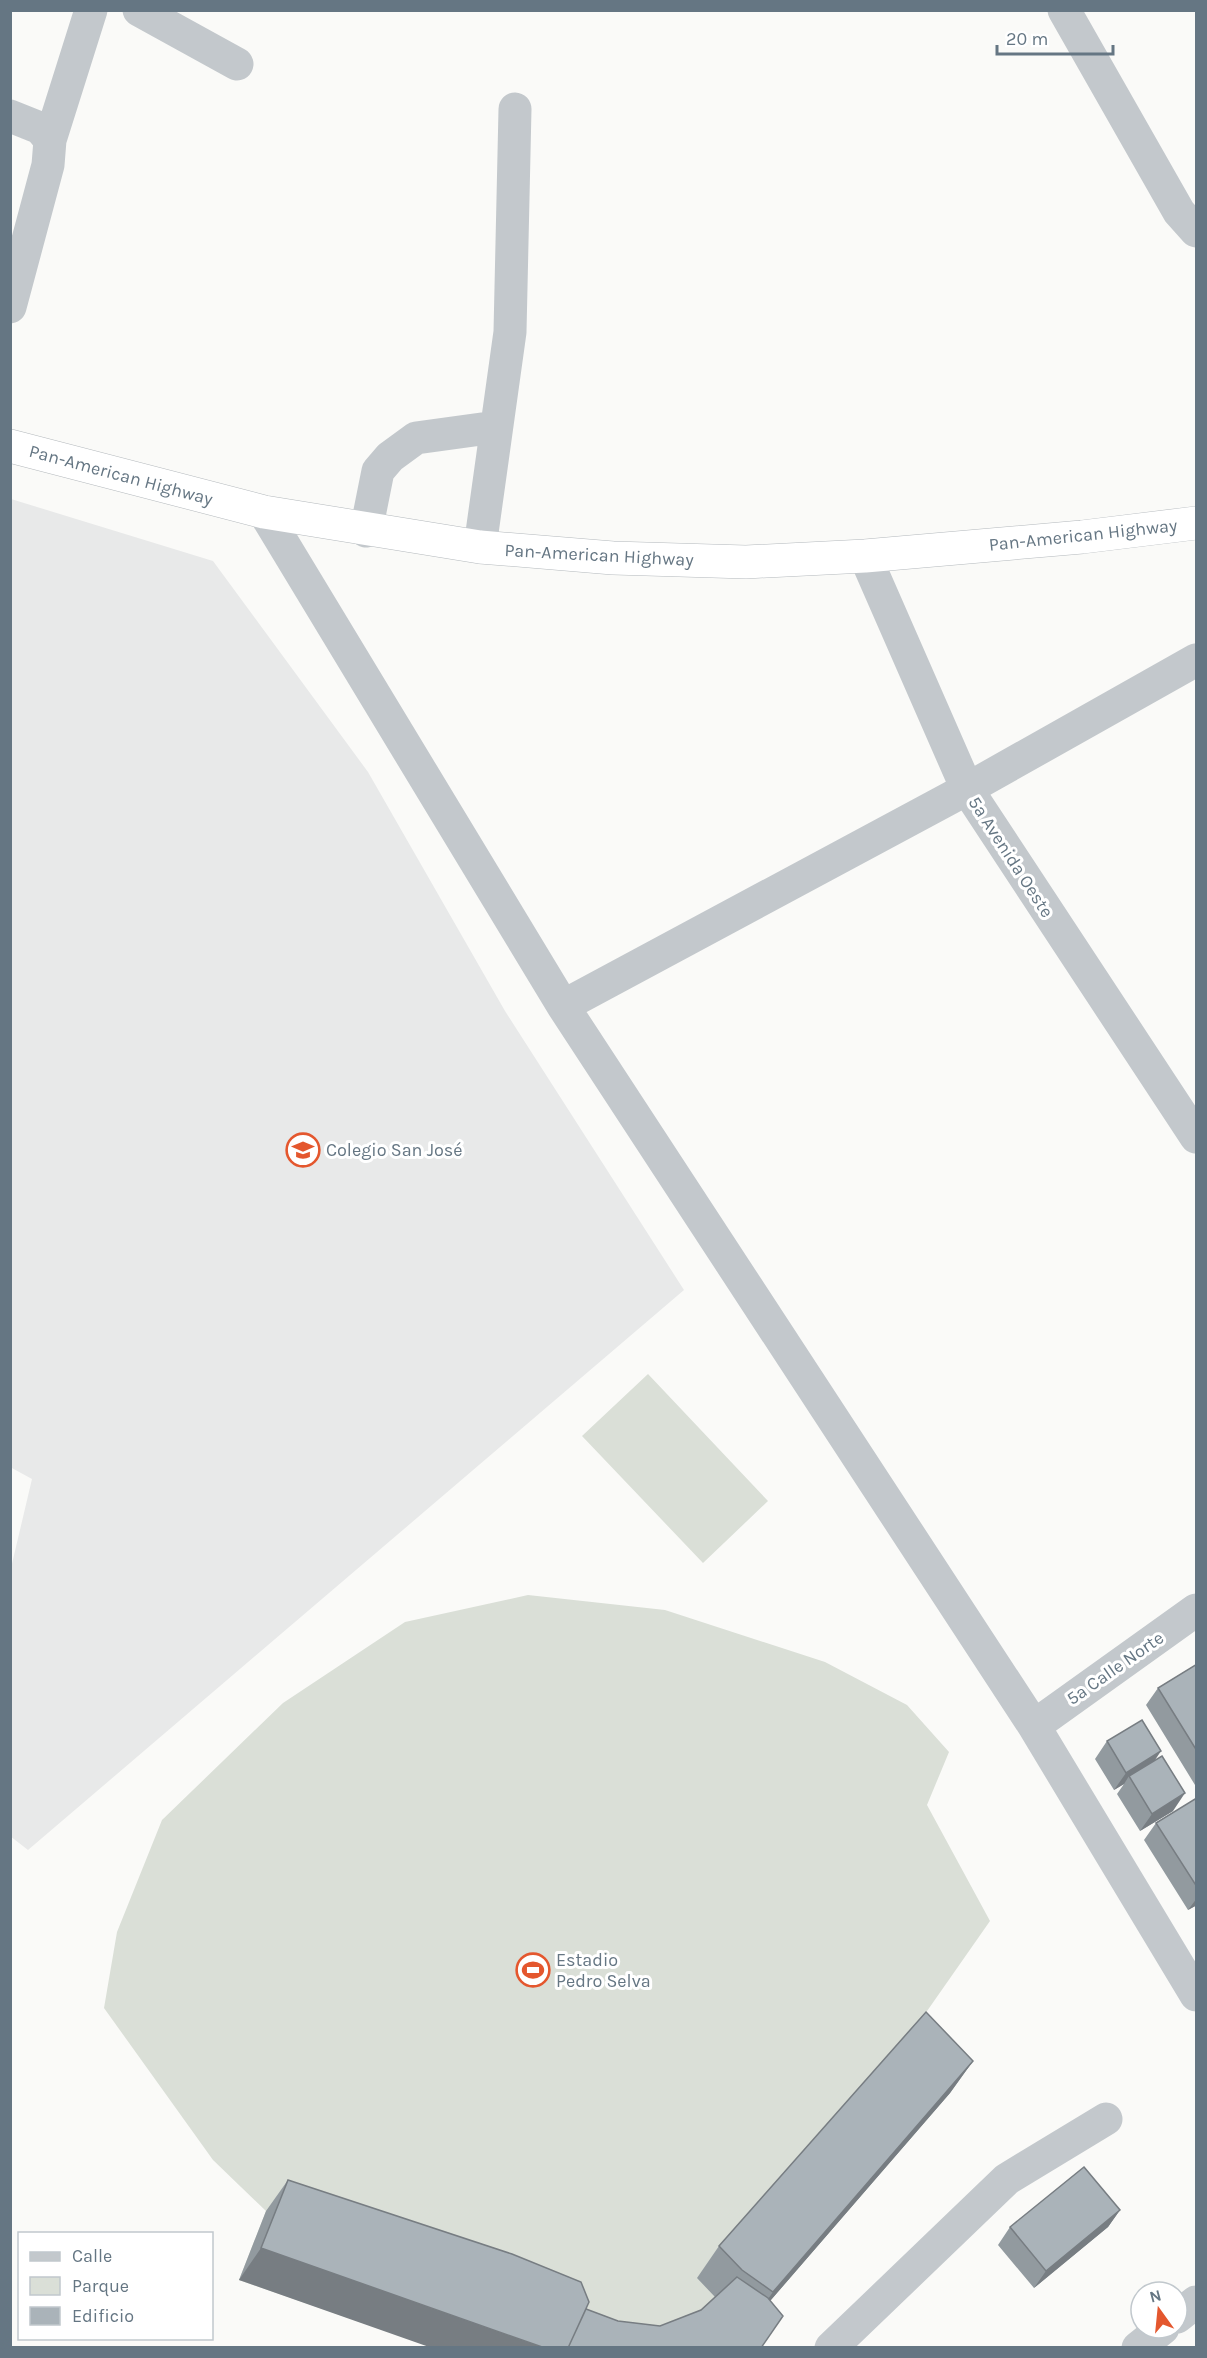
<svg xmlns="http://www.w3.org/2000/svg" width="1207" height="2358" viewBox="0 0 1207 2358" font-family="Karla,sans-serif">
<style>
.built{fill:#e8e9e9}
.green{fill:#dadfd7}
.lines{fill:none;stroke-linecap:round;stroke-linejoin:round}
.highway-casing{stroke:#b4b9bd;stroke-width:34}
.minor{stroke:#c3c8cc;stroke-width:33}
.highway{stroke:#fff;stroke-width:33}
.wall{fill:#929a9f}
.shaded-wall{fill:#777d82}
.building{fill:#aab3b9;stroke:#777d82;stroke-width:1.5}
.labels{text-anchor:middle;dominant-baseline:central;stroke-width:6;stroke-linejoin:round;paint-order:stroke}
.street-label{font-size:18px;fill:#657683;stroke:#fff}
.poi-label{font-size:18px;fill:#657683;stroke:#fff;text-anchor:start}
</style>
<rect width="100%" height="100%" fill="#fafaf8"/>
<!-- built -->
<path class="built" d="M11 499 213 561 368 772 505 1011 684 1290 28 1850 10 1836 11 1568 32 1479 10 1467Z"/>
<!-- green -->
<path class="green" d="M648 1374 768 1501 703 1563 582 1436Z
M528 1595 665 1610 825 1662 907 1705 949 1752 927 1805 990 1921 904 2044 950 2093 751 2323 761 2347H432L239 2280 266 2211 213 2160 104 2008 117 1932 162 1820 283 1703 405 1622Z"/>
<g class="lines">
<!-- highway casing -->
<g class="highway-casing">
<path id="highway" d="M10 446 264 512 480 547 613 558 746 562 865 556 1082 537 1196 523"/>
</g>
<!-- minor -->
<path class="minor" d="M139 10 237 64
M1064 10 1179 212 1196 231
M10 116 40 128 50 140 48 165 10 307
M50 140 91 10
M264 512 563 1006 1034 1726 1196 1995
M366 531 378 471 390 457 416 438 496 427
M480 547 510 332 515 109
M865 556 967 789 1196 1137
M563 1006 967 789 1196 660
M1034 1726 1196 1610
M1177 2317 1196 2302
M831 2348 1007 2179 1106 2119
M1138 2348 1163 2328"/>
<!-- highway -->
<use href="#highway" class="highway"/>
</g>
<!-- wall -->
<path class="wall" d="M1197 1664V1784L1195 1785 1146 1705 1158 1688Z
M1107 1741 1154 1760 1173 1811 1140 1831 1117 1794 1124 1784 1114 1790 1095 1759Z
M1197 1802V1905L1188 1910 1144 1840 1156 1823Z
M973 2061 950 2093 770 2301 761 2348 239 2280 266 2211 288 2180 586 2309 618 2321 660 2326 701 2310 715 2297 697 2278 719 2246Z
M1120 2210 1108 2227 1034 2288 998 2245 1010 2227Z"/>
<!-- shaded-wall -->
<path class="shaded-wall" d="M1161 1751 1149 1769 1129 1776 1124 1784 1114 1790 1126 1773Z
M1185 1793 1173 1811 1140 1831 1152 1814Z
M1197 1898V1905L1188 1910Z
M973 2061 950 2093 751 2323 773 2292Z
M1120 2210 1108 2227 1034 2288 1046 2271Z
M261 2248 545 2348H432L239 2280Z"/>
<!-- building -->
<path class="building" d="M1197 1664V1751L1158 1688Z
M1142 1720 1161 1751 1126 1773 1107 1741Z
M1162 1756 1185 1793 1152 1814 1129 1776Z
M1195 1799 1197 1802V1887L1156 1823Z
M926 2012 973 2061 773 2292 742 2270 719 2246Z
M1084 2167 1120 2210 1046 2271 1010 2227Z
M288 2180 512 2254 581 2282 589 2302 568 2348H545L261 2248Z
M737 2277 768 2298 783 2316 761 2348H568L586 2309 618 2321 660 2326 701 2310Z"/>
<!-- icons -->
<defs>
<g id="school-ring" transform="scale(1.725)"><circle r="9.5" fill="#fff" stroke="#e4572e" stroke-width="1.5"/><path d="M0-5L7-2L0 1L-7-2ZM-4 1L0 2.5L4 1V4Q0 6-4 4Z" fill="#e4572e"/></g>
<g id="stadium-ring" transform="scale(1.725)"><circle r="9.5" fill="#fff" stroke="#e4572e" stroke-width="1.5"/><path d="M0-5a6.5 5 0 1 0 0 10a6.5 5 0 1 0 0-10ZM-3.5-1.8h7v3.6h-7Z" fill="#e4572e"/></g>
</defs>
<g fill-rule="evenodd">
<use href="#school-ring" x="303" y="1150"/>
<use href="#stadium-ring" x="533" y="1970"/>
</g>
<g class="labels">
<!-- street labels -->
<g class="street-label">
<text transform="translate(121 475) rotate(15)">Pan-American Highway</text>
<text transform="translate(1083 535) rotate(-6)">Pan-American Highway</text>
<text transform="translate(599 555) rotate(3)">Pan-American Highway</text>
<text transform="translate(1011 857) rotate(57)">5a Avenida Oeste</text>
<text transform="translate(1115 1668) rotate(-35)">5a Calle Norte</text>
</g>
<!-- poi labels -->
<g class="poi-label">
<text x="326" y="1150">Colegio San José</text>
<text x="556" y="1960">Estadio<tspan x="556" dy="21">Pedro Selva</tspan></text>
</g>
</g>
<!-- border -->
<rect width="1207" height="2358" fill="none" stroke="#657683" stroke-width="24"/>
<!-- legend -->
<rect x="18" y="2232" width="195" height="108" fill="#ffffff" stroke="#c1c8cd" stroke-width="1.5"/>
<rect x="30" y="2252" width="30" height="9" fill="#c3c8cc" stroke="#c1c8cd" stroke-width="1.5"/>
<text x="72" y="2262" font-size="18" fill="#657683">Calle</text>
<rect x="30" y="2277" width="30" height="18" fill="#dadfd7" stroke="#c1c8cd" stroke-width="1.5"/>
<text x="72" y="2292" font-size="18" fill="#657683">Parque</text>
<rect x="30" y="2307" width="30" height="18" fill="#aab3b9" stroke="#c1c8cd" stroke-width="1.5"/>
<text x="72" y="2322" font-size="18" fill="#657683">Edificio</text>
<!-- north arrow -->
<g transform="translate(1159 2310) rotate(345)"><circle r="28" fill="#ffffff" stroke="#c1c8cd" stroke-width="1.5"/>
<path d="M0-4.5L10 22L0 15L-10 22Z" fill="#e4572e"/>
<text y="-9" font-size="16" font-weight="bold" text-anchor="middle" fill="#657683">N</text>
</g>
<!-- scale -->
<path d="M997 45v9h116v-9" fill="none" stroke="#657683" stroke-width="3"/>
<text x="1006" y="45" font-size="18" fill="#657683" stroke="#ffffff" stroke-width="4.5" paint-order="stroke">20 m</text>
</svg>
